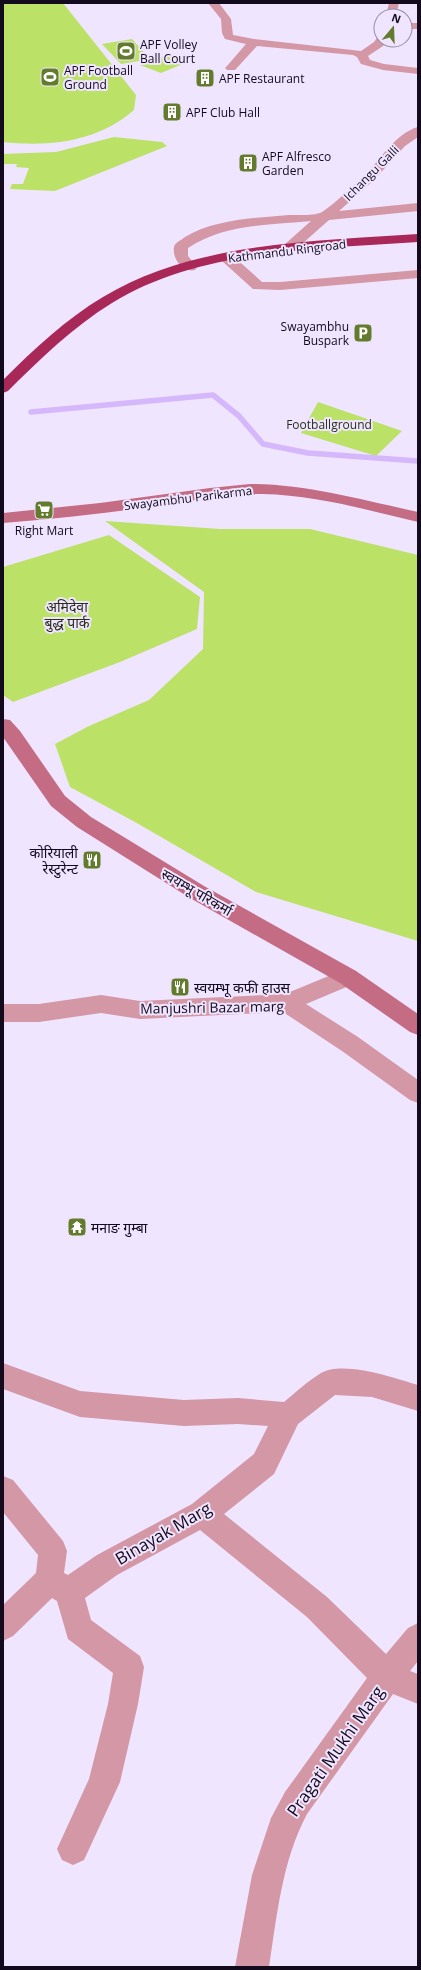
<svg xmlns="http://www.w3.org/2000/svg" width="421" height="1970" viewBox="0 0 421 1970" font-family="'Open Sans','Noto Sans Devanagari',sans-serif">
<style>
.green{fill:#bbe167}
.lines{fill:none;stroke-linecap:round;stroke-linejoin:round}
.stream{stroke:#d5b7fc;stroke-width:5.5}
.street{fill:#d397a5;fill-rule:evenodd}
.secondary{fill:#c36c83;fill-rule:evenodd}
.highway{fill:#a82957;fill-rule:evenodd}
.labels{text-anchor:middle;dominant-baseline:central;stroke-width:4;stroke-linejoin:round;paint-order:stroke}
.far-poi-label{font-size:12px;fill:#140a1e;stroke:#efe5fe;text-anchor:start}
.far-street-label{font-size:12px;fill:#140a1e;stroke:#efe5fe}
.far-park-label{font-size:12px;fill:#282f19;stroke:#efe5fe}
.park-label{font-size:14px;fill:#282f19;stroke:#efe5fe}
.poi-label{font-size:14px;fill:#140a1e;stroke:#efe5fe;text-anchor:start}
.street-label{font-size:14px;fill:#140a1e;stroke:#efe5fe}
.near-street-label{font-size:17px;fill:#140a1e;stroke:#efe5fe}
</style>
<rect width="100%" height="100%" fill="#efe5fe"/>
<!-- green -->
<path class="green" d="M3 3H63L136 95 134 110C97 142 50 147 3 142Z
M132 39 150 59 121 64 102 44Z
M167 55 185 63 161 73 140 65Z
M114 137 162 142 167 146 55 191 10 189 12 184H23L29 168 16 167 17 164H3V154L56 152Z
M318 402 402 431 376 456 301 433Z
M105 521 220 529H310L418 555V941L256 892 135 822 70 787 55 744 89 726 149 700 203 649 204 592Z
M109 535 200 597 197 629 120 662 13 702 3 695V567Z"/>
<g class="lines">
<!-- stream -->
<path class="stream" d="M31 412 213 395 239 416 263 444 308 453 418 461"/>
<!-- street -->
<path class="street" d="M208 3H219L231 19 233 35 254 39 361 51 374 42 377 38 381 37V40H387L383 46 368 56 370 60 384 64 418 68V74L383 70 361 64 357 57 353 55 257 46 235 70H227L225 68 227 66 246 44 225 39 222 33 221 19Z
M389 3H399L396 16H386Z
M405 23H418V29H405Z
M418 127V137L405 146 374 180 339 211 418 203V211L329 220 294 251H284L282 248 284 245 311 221C270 225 224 224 188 248V256L197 267 195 270C183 273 172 259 174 247 175 242 182 240 185 237 215 219 256 218 289 215 298 215 315 216 322 212 333 205 357 183 366 174 381 159 396 133 418 127Z
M227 254 232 255 262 282H280L418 270V278L280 290 253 289 222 261 220 258 222 255Z
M348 968 356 971 359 977 356 983 306 1004 358 1037 418 1080V1103L410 1100 342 1051 283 1012 140 1019 101 1013 39 1022H3V1004H39L101 995 140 1001 285 994Z
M3 1363 80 1391 184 1400 238 1398 284 1402C296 1392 308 1381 321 1373 343 1360 395 1378 418 1385V1411L372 1397 335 1395 298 1424 274 1474 224 1514 327 1597 386 1654 408 1628 418 1623V1661L410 1671 418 1674V1704L393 1694 307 1814C282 1861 277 1915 269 1967H235L252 1875 271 1818 285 1792 367 1678 307 1617 200 1530 117 1575 85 1598 91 1620 140 1656 144 1667 138 1704 120 1782 84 1860 73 1865 62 1860 57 1849 89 1779 108 1704 113 1673 68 1639 57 1601 52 1598 13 1636 3 1641V1605L36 1573 38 1555 3 1512V1476L13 1480 63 1541 67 1551 64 1573 68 1575 97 1555 192 1504 254 1454 268 1426 238 1424 184 1426 80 1417 3 1389Z"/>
<!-- secondary -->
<path class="secondary" d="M250 484C307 484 362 500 418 512V522C367 510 315 495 263 494 227 493 192 501 157 506 106 513 55 519 3 523V513L100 503 210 488Z
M3 719 10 720 20 731 65 796 91 817 204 886 356 971 418 1014V1035L410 1032 340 983 190 898 77 827 51 806 3 737Z"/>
<!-- highway -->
<path class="highway" d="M418 234V242C318 249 199 249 112 303 73 327 40 359 8 391L3 393V380C34 349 66 319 103 297 194 242 315 241 418 234Z"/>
</g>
<!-- icons -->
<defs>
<g id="stadium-square" transform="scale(1)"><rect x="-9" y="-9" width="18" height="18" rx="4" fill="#637b2d" stroke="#efe5fe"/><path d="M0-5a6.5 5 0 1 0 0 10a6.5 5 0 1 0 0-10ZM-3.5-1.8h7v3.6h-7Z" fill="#fff"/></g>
<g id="building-square" transform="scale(1)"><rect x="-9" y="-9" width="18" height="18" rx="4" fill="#637b2d" stroke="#efe5fe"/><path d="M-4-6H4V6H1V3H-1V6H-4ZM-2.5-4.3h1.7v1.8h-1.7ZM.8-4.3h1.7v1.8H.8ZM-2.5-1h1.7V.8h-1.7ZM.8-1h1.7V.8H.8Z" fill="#fff"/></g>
<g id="parking-square" transform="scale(1)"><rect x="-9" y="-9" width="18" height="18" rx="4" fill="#637b2d" stroke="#efe5fe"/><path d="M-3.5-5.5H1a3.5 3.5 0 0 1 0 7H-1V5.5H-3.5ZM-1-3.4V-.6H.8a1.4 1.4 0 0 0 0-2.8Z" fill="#fff"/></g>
<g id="supermarket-square" transform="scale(1)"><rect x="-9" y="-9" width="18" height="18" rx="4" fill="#637b2d" stroke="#efe5fe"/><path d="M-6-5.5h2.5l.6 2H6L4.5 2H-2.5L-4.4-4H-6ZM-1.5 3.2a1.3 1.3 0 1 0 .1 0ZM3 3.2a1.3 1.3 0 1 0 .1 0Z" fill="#fff"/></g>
<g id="restaurant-square" transform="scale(1)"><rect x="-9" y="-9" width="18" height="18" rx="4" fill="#637b2d" stroke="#efe5fe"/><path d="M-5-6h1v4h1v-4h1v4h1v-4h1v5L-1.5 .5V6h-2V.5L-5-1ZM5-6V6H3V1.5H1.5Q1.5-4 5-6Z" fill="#fff"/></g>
<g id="temple-square" transform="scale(1)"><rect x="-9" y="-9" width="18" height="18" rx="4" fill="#637b2d" stroke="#efe5fe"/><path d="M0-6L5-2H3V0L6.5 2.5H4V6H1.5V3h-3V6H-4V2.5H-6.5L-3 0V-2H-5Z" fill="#fff"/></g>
</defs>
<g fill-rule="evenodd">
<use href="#stadium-square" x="126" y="51"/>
<use href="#stadium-square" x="50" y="77"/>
<use href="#building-square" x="205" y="78"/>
<use href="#building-square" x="172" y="112"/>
<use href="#building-square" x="248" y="163"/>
<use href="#parking-square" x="363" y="333"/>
<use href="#supermarket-square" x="44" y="510"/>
<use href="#restaurant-square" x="92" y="860"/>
<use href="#restaurant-square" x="180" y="987"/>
<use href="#temple-square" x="77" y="1227"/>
</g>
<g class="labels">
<!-- far-poi labels -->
<g class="far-poi-label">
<text x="140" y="44">APF Volley<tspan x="140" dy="14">Ball Court</tspan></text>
<text x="64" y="70">APF Football<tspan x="64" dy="14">Ground</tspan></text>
<text x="219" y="78">APF Restaurant</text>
<text x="186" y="112">APF Club Hall</text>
<text x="262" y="156">APF Alfresco<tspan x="262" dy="14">Garden</tspan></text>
<text x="349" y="326" text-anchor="end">Swayambhu<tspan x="349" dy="14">Buspark</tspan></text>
<text x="44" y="530" text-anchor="middle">Right Mart</text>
</g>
<!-- far-street labels -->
<g class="far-street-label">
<text transform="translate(371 173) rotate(-45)">Ichangu Galli</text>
<text transform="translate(287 251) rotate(-7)">Kathmandu Ringroad</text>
<text transform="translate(188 498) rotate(-7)">Swayambhu Parikarma</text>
</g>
<!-- far-park labels -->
<g class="far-park-label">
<text x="329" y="424">Footballground</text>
</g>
<!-- park labels -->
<g class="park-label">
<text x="67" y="606">अमिदेवा<tspan x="67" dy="16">बुद्ध पार्क</tspan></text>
</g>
<!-- poi labels -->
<g class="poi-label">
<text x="78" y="852" text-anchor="end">कोरियाली<tspan x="78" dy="16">रेस्टुरेन्ट</tspan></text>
<text x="194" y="987">स्वयम्भू कफी हाउस</text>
<text x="91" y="1227">मनाङ गुम्बा</text>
</g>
<!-- street labels -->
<g class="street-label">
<text transform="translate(197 892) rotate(30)">स्वयम्भू परिकर्मा</text>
<text transform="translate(212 1007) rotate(-1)">Manjushri Bazar marg</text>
</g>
<!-- near-street labels -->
<g class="near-street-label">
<text transform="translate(163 1533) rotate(-30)">Binayak Marg</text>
<text transform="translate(335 1751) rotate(-55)">Pragati Mukhi Marg</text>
</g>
</g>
<!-- border -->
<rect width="421" height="1970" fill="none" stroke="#140a1e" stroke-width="8"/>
<!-- north arrow -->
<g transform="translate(393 28) rotate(19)"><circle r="19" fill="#efe5fe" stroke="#978da4"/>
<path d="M0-3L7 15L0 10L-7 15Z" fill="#637b2d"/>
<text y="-6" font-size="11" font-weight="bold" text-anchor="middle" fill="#140a1e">N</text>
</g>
</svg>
